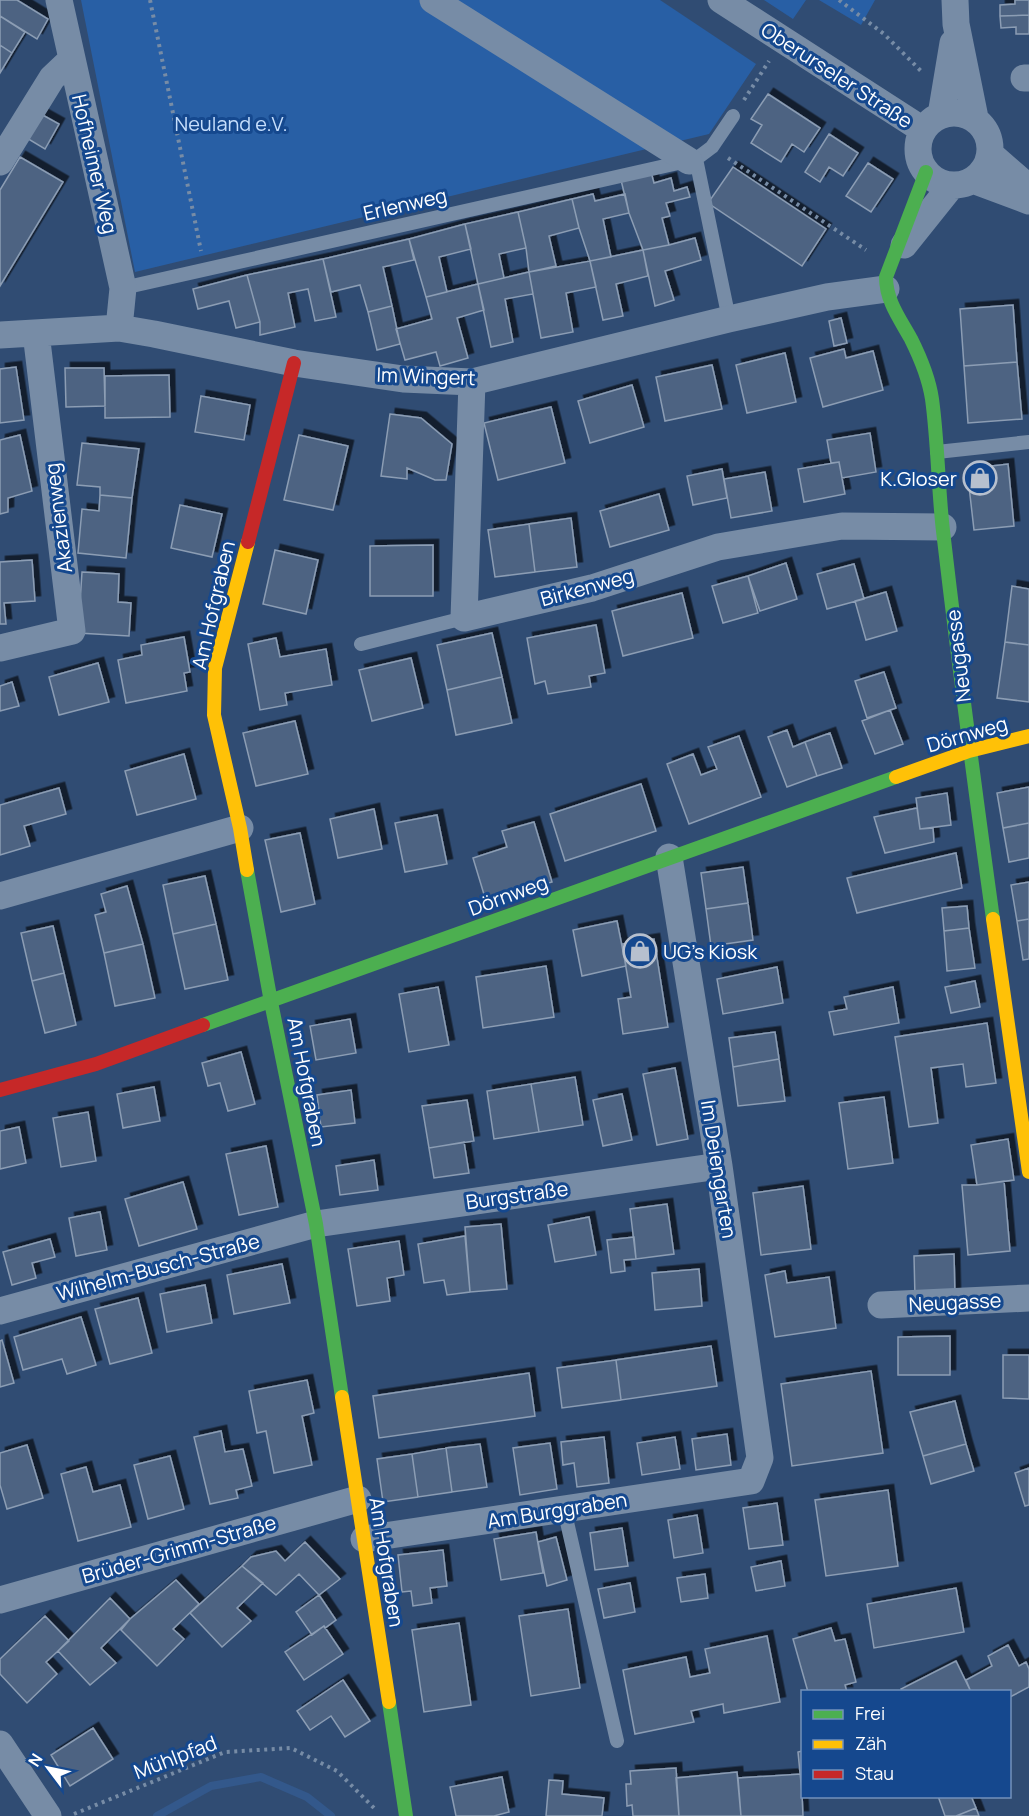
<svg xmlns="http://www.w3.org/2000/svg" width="1029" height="1816" viewBox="0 0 1029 1816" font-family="Manrope,sans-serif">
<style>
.green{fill:#285fa5}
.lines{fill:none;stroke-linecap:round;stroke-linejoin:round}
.stream{stroke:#33588b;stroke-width:8}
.building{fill:#4d6482;stroke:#8c9db4;stroke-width:1.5;filter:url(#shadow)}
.path{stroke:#778ca6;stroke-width:4;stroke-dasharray:3 4.5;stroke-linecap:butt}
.lane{stroke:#778ca6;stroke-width:14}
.street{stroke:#778ca6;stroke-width:27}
.fast{stroke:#4caf50;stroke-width:14}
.slow{stroke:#ffc107;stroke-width:14}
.jam{stroke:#c62828;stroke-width:14}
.labels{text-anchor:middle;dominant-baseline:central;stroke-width:6;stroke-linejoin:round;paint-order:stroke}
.street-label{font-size:20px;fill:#fff;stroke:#15488e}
.park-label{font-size:20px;fill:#c6defc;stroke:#15488e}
.poi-label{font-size:20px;fill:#fff;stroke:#15488e;text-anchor:end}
</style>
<defs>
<filter id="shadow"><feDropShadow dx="5.5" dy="-5.5" stdDeviation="0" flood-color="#0009"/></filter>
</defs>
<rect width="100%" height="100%" fill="#304c73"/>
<!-- green -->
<path class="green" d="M81 0H660L756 64 709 134 135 272Z
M764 0H806L793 19Z
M819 0H875L861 25Z"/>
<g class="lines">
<!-- stream -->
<path class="stream" d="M157 1816 211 1786 261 1777 307 1797 331 1816"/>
</g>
<!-- building -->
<path class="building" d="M0 0H17L48 19 37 39 0 16Z
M1015 0H1029V15L1000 16V5L1015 4Z
M1029 15V34H1016V27L1001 28 1000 16Z
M0 16 25 32 12 53 0 45Z
M0 45 12 53 0 73Z
M768 94 820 128 804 152 792 144 781 162 751 143 762 125 751 119Z
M39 113 59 124 45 149 25 137Z
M829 134 858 153 843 176 829 167 820 182 805 172Z
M20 157 63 182 0 286V190Z
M868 163 893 179 871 212 846 196Z
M733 167 826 229 802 266 708 203Z
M651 172 654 183 671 178 674 191 687 187 690 197 666 203 670 216 662 218 669 245 643 250 629 213 621 180Z
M593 194 595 201 625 194 629 213 603 219 611 257 590 261 579 228 572 199Z
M572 199 579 228 549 236 556 266 529 272 526 248 518 212Z
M518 212 526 248 499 254 504 278 478 284 465 224Z
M465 224 471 249 439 257 447 292 426 297 409 239Z
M695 238 701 260 665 271 674 300 655 306 643 250 669 245Z
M409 239 414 260 383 267 392 306 368 312 360 285 331 292 323 259Z
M643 250 648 276 616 284 623 316 603 320 590 261Z
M323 259 336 317 315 321 308 289 288 293 295 327 260 335V322L247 275Z
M590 261 596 287 566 293 573 332 541 338 529 272Z
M529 272 533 294 505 299 513 342 491 347 478 284Z
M247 275 260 322 236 328 229 301 198 309 193 289Z
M478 284 484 310 457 318 468 358 440 366 436 352 405 360 396 329 432 319 426 297Z
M1013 305 1017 362 964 366 960 309Z
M392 306 400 344 377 350 368 312Z
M841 318 847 343 834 346 829 321Z
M844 349 846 358 873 351 883 390 823 407 810 358Z
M785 353 796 402 747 413 736 365Z
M1017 362 1022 419 968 423 964 366Z
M712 365 722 409 665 421 656 377Z
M16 367 24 420 0 423V369Z
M65 368H104L105 406 66 407Z
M169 375 170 417 105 418V376Z
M632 385 644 427 590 443 578 401Z
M201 396 250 405 244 440 195 432Z
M551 407 565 463 498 480 484 423Z
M390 414 421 418 452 444 446 480H435L407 468V479L381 476Z
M870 433 876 472 842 478 839 462 831 463 827 440Z
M20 435 32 491 8 498V512L0 514V440Z
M299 435 348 446 333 510 284 500Z
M82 443 139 449 132 498 100 495V487L77 485Z
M839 462 845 494 804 502 798 469Z
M1008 464 1014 526 974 530 967 469Z
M722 469 727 498 693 505 687 476Z
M765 472 772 511 731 518 724 479Z
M659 494 669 530 610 547 600 511Z
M100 495 132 498 126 558 78 553 82 509 99 511Z
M180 505 222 514 212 557 171 548Z
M571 518 577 567 535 572 529 524Z
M529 524 535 572 495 577 488 530Z
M433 545V596H370V546Z
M275 550 318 560 306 614 263 604Z
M32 560 35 601 4 603 6 624H0V562Z
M786 563 797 599 760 611 748 576Z
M854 564 864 599 827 609 817 574Z
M82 572 119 574 118 602 131 603 129 636 78 633Z
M748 576 758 613 723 623 712 586Z
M1012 586 1029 589V645L1005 642Z
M886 592 897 631 866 640 855 601Z
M682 593 693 638 623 656 612 611Z
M596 625 605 673 589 676 591 687 548 694 545 681 535 684 527 638Z
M492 633 502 677 447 690 437 645Z
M184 637 190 672 184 673 187 691 126 703 118 660 142 655 141 645Z
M276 638 280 657 326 649 332 685 285 693 287 705 260 710 248 644Z
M1005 642 1029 645V702L997 698Z
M411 658 423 708 372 721 359 670Z
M98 663 109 702 59 715 49 677Z
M884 672 896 708 867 718 855 681Z
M502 677 512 723 456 735 447 690Z
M12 682 19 706 0 711V686Z
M890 710 903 744 875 754 862 721Z
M295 721 308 774 256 786 243 733Z
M787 730 793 747 805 742 817 776 787 787 768 737Z
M830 733 842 768 817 776 805 742Z
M739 736 761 797 689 824 667 764 693 754 701 775 717 769 708 747Z
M184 754 196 799 137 815 125 771Z
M641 784 656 831 565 861 550 814Z
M1029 787V823L1003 828 997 793Z
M59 788 66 814 24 826 30 846 0 855V805Z
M947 793 951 825 920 829 916 798Z
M917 808 920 829 933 828 934 842 885 853 874 817Z
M374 809 382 849 338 858 330 819Z
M437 815 447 864 405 872 395 823Z
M534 822 552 882 486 901 473 858 507 847 502 831Z
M1029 823V858L1009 862 1003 828Z
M300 833 315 904 281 912 265 840Z
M956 853 962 888 857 913 847 878Z
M743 867 748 903 706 909 701 873Z
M205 876 216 924 173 934 163 885Z
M1029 882V919L1017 921 1011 885Z
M127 886 143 944 104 953 95 915 106 912 101 894Z
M748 903 753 940 711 946 706 909Z
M967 906 969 928 944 931 942 908Z
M1029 919V959L1023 960 1017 921Z
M617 921 626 966 582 976 573 930Z
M216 924 228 980 185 989 173 934Z
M53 926 64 973 32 981 21 933Z
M969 928 975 968 947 971 944 931Z
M654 939 668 1027 623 1034 618 999 631 997 622 944Z
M143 944 155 998 115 1006 104 953Z
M546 966 554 1017 483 1028 476 977Z
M777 967 783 1003 723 1014 717 979Z
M64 973 76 1025 45 1033 32 981Z
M975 981 980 1007 951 1013 945 987Z
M438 987 449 1045 409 1052 399 994Z
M893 987 899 1023 834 1035 829 1012 847 1009 844 997Z
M350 1019 356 1053 316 1060 310 1026Z
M987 1023 996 1083 966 1087 963 1064 931 1068 938 1123 909 1127 895 1037Z
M775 1032 779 1059 733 1067 729 1038Z
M241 1052 255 1104 228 1111 220 1083 208 1086 202 1063Z
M779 1059 785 1101 738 1106 733 1067Z
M675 1068 688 1139 657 1145 643 1074Z
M575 1077 583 1125 539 1132 531 1084Z
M531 1084 539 1132 494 1139 487 1091Z
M154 1087 160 1121 123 1128 117 1094Z
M351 1090 355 1123 321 1127 317 1095Z
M622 1094 632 1140 603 1146 593 1100Z
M884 1097 893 1163 848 1169 839 1103Z
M467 1100 474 1141 429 1148 422 1106Z
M88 1112 96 1161 61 1167 53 1118Z
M19 1127 26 1163 0 1169V1131Z
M1008 1139 1014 1180 977 1185 971 1145Z
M464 1142 469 1173 434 1178 429 1148Z
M266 1146 278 1207 239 1215 226 1154Z
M374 1160 378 1190 340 1195 336 1166Z
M1004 1181 1010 1251 968 1255 962 1185H977Z
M183 1182 197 1229 139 1246 125 1199Z
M803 1186 811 1249 761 1255 753 1193Z
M667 1204 674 1254 636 1259 630 1209Z
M100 1212 107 1250 76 1256 69 1218Z
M589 1217 596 1255 555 1262 548 1225Z
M501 1224 507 1289 470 1292 465 1227Z
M465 1236 470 1292 447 1295 444 1280 424 1283 418 1244Z
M634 1237 636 1259 624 1260 625 1271 611 1273 607 1240Z
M50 1239 55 1257 32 1263 36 1278 12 1285 3 1252Z
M399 1241 404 1275 387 1278 390 1301 357 1306 348 1249Z
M954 1254 955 1296 915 1298 914 1256Z
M282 1264 290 1303 234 1314 227 1275Z
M699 1269 702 1306 655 1310 652 1273Z
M785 1271 787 1283 829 1277 836 1328 775 1337 765 1275Z
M205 1285 212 1323 167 1332 160 1294Z
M138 1298 152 1353 110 1364 95 1309Z
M81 1317 96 1365 67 1374 62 1359 23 1370 14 1337Z
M950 1336V1375H898V1337Z
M2 1340 14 1383 0 1387V1341Z
M711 1346 717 1386 621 1400 616 1360Z
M1003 1355H1029V1399L1003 1398Z
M616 1360 621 1400 562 1408 557 1368Z
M871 1371 883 1453 792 1466 781 1384Z
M529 1373 535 1416 379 1438 373 1396Z
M307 1380 314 1413 302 1416 312 1465 274 1473 266 1431 257 1433 249 1391Z
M955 1401 966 1444 923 1456 910 1412Z
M221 1431 225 1452 243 1449 252 1486 236 1490 238 1498 210 1504 194 1437Z
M727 1434 731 1465 696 1470 692 1439Z
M604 1437 609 1483 577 1487 574 1463 563 1465 561 1442Z
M675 1437 680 1469 642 1475 637 1443Z
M550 1443 557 1489 520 1495 513 1448Z
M480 1444 487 1487 452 1492 446 1448Z
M966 1444 974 1471 931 1484 923 1456Z
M27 1445 43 1498 7 1509 0 1485V1453Z
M446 1448 452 1492 418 1497 412 1454Z
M412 1454 418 1497 383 1502 377 1459Z
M170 1456 184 1509 148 1519 134 1465Z
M86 1467 93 1492 120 1485 131 1527 78 1541 61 1474Z
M1029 1468V1505L1025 1506 1015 1473Z
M888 1490 898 1566 826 1576 815 1500Z
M777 1503 783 1545 749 1549 743 1508Z
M697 1515 703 1553 674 1558 668 1520Z
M622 1528 628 1566 595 1570 590 1533Z
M536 1532 543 1573 501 1580 494 1539Z
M556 1537 567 1580 547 1586 538 1542Z
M305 1542 340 1579 319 1595 299 1574 276 1595 242 1566 251 1557 276 1551 285 1561Z
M443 1550 447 1586 430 1588 432 1603 413 1606 411 1591 402 1592 398 1555Z
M781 1561 785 1586 756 1591 751 1567Z
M242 1566 263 1583 237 1608 251 1621 222 1647 190 1613Z
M705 1574 708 1598 681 1602 677 1578Z
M176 1580 199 1604 173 1629 184 1639 157 1666 121 1630 130 1619Z
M630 1583 635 1612 604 1618 598 1589Z
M956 1588 964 1632 874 1648 867 1604Z
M319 1595 336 1620 325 1628 324 1626 312 1635 296 1612Z
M110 1598 130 1619 101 1648 116 1663 90 1685 58 1651Z
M568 1609 580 1688 531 1696 519 1616Z
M45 1616 69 1641 46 1662 57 1674 27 1703 0 1674V1659Z
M459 1623 471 1705 424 1712 412 1630Z
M324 1626 343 1654 304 1680 285 1652Z
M831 1628 835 1641 845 1639 856 1682 845 1685 847 1692H808L793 1639Z
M767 1636 780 1702 724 1713 723 1704 691 1711 694 1722 635 1734 623 1670 686 1657 690 1677 710 1673 705 1649Z
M1008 1645 1019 1666 1026 1662 1029 1669V1687L1010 1697V1692H971L966 1680 992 1666 988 1656Z
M956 1661 971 1692H903L901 1689Z
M343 1680 370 1721 345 1737 331 1716 310 1730 297 1711Z
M93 1728 113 1759 70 1786 51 1755Z
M802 1751V1793L798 1752Z
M676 1768 679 1816H633L632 1805 627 1806 626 1784H631L630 1771Z
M737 1772 741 1816H679L676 1778Z
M801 1774 803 1816H741L738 1778Z
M502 1777 509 1812 494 1816H456L450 1787Z
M549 1780 563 1781 562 1794 604 1798 602 1816H546Z
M938 1796H971L976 1808 956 1816H945Z
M976 1808 979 1816H956Z"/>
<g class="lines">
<!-- path -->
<path class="path" d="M150 0 201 251
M839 0 884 34 922 72
M744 100 769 61
M728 158 866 250
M74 1814 225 1752 291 1748 337 1771 375 1809"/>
<!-- lane -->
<path class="lane" d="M696 159 729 319
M123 288 696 159 712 147 733 116
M937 452 1029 442
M361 644 464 618
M564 1509 617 1741"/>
<!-- street -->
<path class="street" d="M59 0 123 288 119 328
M433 0 689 161
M721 0 923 130
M955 0 956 24 975 118
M1024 78H1029
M918 149a36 36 0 1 1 72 0a36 36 0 1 1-72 0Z
M941 115 953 43
M990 154 1029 188
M0 162 52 78 71 60
M973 180 1029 201
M904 245 952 185
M0 335 119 328 154 334 294 363 403 379 472 382 729 319 827 297 886 289
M472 382 464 618 592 588 718 547 842 526 943 527
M0 648 72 631 36 333
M0 896 240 828
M881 1305 1029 1298
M0 1311 316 1224 719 1166
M364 1539 751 1481 760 1458 719 1166 669 857
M0 1600 358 1499
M0 1744 48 1816"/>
<!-- fast -->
<path class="fast" d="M926 172 886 277C886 301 900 319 911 339 920 357 929 379 932 399 938 443 938 487 943 531 958 660 975 790 993 919
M247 870 271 1002 316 1224 342 1397
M203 1025 896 777
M389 1702 406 1816"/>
<!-- slow -->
<path class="slow" d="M896 777 969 751 1029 736
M247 870 240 828 214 715 215 668 248 542
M993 919 1029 1172
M342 1397 389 1702"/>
<!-- jam -->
<path class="jam" d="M248 542 294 363
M0 1090 96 1064 203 1025"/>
</g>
<!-- icons -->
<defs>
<g id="shop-ring" transform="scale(1.725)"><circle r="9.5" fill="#15488e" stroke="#b7c0ce" stroke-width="1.5"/><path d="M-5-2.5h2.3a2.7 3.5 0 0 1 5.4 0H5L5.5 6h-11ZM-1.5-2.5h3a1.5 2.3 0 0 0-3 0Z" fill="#b7c0ce"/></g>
</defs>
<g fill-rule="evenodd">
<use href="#shop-ring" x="980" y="478"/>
<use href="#shop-ring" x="640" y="951"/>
</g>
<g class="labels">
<!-- street labels -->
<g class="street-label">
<text transform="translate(837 75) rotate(33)">Oberurseler Straße</text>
<text transform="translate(95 164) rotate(77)">Hofheimer Weg</text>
<text transform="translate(405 204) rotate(-13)">Erlenweg</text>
<text transform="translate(426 376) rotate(2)">Im Wingert</text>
<text transform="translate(58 518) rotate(-97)">Akazienweg</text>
<text transform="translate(587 587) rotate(-15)">Birkenweg</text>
<text transform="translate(213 605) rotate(-77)">Am Hofgraben</text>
<text transform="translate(958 656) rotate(-97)">Neugasse</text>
<text transform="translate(967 734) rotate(-16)">Dörnweg</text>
<text transform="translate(508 895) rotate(-20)">Dörnweg</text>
<text transform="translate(307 1082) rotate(79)">Am Hofgraben</text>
<text transform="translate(719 1169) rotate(81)">Im Deiengarten</text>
<text transform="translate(517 1195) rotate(-8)">Burgstraße</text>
<text transform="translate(158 1267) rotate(-15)">Wilhelm-Busch-Straße</text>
<text transform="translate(955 1302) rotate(-3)">Neugasse</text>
<text transform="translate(557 1510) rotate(-9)">Am Burggraben</text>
<text transform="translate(179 1549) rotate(-16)">Brüder-Grimm-Straße</text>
<text transform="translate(387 1562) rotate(81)">Am Hofgraben</text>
<text transform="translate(175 1757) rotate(-21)">Mühlpfad</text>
</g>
<!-- park labels -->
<g class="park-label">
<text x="231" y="123">Neuland e.V.</text>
</g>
<!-- poi labels -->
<g class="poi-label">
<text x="957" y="478">K.Gloser</text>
<text x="663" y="951" text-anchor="start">UG's Kiosk</text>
</g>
</g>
<!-- legend -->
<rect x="801" y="1690" width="210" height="108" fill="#15488e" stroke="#7391bb" stroke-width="1.5"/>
<rect x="813" y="1710" width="30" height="9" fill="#4caf50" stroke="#7391bb" stroke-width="1.5"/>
<text x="855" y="1720" font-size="18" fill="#ffffff">Frei</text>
<rect x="813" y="1740" width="30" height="9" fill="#ffc107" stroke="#7391bb" stroke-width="1.5"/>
<text x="855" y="1750" font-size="18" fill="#ffffff">Zäh</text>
<rect x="813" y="1770" width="30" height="9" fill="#c62828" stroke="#7391bb" stroke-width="1.5"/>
<text x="855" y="1780" font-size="18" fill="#ffffff">Stau</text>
<!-- north arrow -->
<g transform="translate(48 1768) rotate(302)" stroke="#15488e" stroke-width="4.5" paint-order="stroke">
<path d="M0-4.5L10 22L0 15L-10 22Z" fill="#ffffff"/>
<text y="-9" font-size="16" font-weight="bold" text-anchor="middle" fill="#ffffff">N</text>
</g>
</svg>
